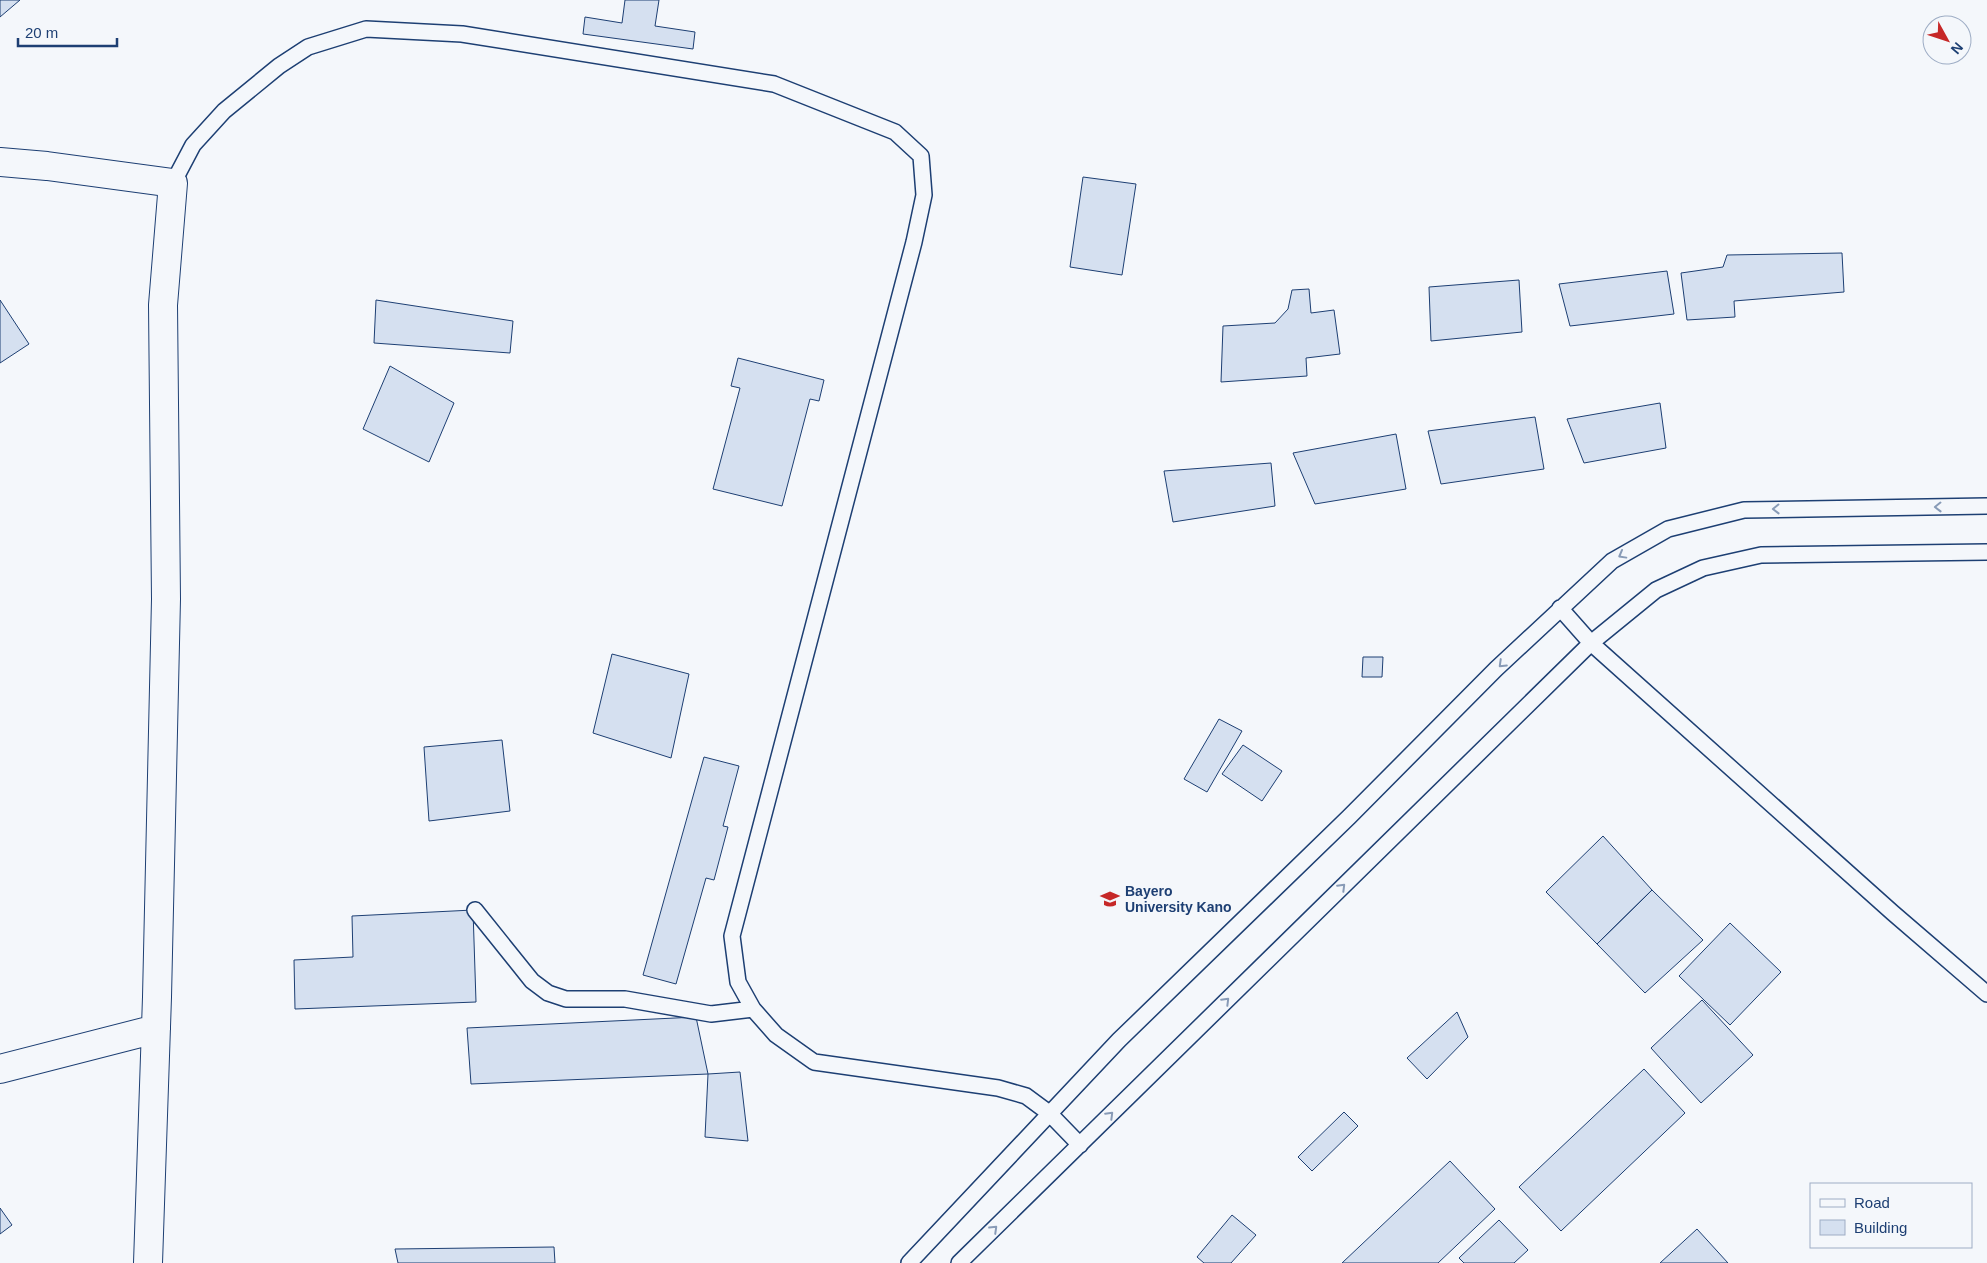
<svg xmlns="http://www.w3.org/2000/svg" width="1987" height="1263" viewBox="0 0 1987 1263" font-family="Helvetica,sans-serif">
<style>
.building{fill:#d5e0f0;stroke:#1d3f73}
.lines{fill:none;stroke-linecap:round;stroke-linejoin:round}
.service-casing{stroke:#1d3f73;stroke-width:18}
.minor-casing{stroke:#1d3f73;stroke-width:30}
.service{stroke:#f4f7fb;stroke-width:15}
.minor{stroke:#f4f7fb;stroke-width:28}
.oneway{stroke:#889bb7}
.labels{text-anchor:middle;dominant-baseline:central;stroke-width:4;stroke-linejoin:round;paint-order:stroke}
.poi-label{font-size:14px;font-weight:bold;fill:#1d3f73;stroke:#f4f7fb;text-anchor:start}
</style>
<rect width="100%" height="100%" fill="#f4f7fb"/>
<!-- building -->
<path class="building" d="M0 0H20L0 17Z
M625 0H659L655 26 695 32 693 49 583 34 585 17 622 23Z
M1083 177 1136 184 1122 275 1070 267Z
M1842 253 1844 292 1734 301 1735 317 1687 320 1681 273 1723 267 1727 255Z
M1667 271 1674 314 1570 326 1559 284Z
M1519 280 1522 332 1431 341 1429 287Z
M1309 289 1311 313 1334 310 1340 354 1306 358 1307 376 1221 382 1223 326 1275 323 1288 309 1292 290Z
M0 300 29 344 0 363Z
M376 300 513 321 510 353 374 343Z
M738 358 824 380 819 401 810 399 782 506 713 489 740 388 731 386Z
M390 366 454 403 429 462 363 429Z
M1660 403 1666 448 1584 463 1567 419Z
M1535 417 1544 469 1441 484 1428 431Z
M1396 434 1406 489 1315 504 1293 453Z
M1271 463 1275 506 1173 522 1164 471Z
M612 654 689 674 671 758 593 733Z
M1363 657H1383L1382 677H1362Z
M1219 719 1242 731 1207 792 1184 779Z
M502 740 510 811 429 821 424 747Z
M1243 745 1282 771 1262 801 1222 774Z
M704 757 739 766 723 826 728 827 714 880 706 878 676 984 643 975Z
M1603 836 1652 890 1597 944 1546 892Z
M1652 890 1703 940 1645 993 1597 944Z
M473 910 476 1002 295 1009 294 960 353 957 352 916Z
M1730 923 1781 972 1730 1025 1679 976Z
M1702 1000 1753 1055 1701 1103 1651 1048Z
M1457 1012 1468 1037 1427 1079 1407 1058Z
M696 1017 708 1074 471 1084 467 1028Z
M1644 1069 1685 1113 1561 1231 1519 1187Z
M740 1072 748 1141 705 1137 708 1074Z
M1344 1112 1358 1126 1312 1171 1298 1157Z
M1450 1161 1495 1209 1438 1263H1342Z
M0 1208 12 1225 0 1234Z
M1232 1215 1256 1235 1231 1263H1204L1197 1257Z
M1499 1220 1528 1250 1514 1263H1464L1459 1258Z
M1697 1229 1728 1263H1660Z
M554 1247 555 1263H398L395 1249Z"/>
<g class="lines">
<!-- service casing -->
<g class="service-casing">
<path id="service" d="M173 183 193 145 224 111 279 66 308 47 366 29 462 34 774 84 895 132 921 156 924 195 914 242 732 936 738 982 753 1009 776 1035 814 1062 998 1088 1026 1096 1049 1113 1080 1145
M1560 608 1591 643 1893 913 1987 994
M475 910 532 981 548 993 566 999H625L711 1014 753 1009
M909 1263 1119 1040 1349 817 1496 669 1612 561 1668 529 1744 510 1987 506
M959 1263 1591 643 1656 590 1703 568 1761 555 1987 552"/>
</g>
<!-- minor casing -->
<g class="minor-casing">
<path id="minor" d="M0 162 47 166 173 183 163 305 166 599 157 997 148 1263
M0 1069 156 1029"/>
</g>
<!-- service -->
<use href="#service" class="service"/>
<!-- minor -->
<use href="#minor" class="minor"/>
</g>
<!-- one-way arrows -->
<defs><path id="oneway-chevron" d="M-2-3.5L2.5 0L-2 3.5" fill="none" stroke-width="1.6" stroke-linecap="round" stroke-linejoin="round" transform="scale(1.25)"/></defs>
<g class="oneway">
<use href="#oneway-chevron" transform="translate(1938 507) rotate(179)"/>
<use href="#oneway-chevron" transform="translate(1776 509) rotate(179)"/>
<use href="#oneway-chevron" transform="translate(1622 555) rotate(151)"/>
<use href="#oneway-chevron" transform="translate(1502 664) rotate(136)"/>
<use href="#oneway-chevron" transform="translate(1342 887) rotate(-45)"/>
<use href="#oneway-chevron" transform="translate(1226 1001) rotate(-45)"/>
<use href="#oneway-chevron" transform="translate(1110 1115) rotate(-45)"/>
<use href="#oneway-chevron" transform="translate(994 1229) rotate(-44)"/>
</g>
<!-- icons -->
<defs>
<g id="university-bare" transform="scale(1.5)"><path d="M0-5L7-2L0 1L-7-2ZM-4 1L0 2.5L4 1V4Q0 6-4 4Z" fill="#c62828" stroke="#f4f7fb" stroke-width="2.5" paint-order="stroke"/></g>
</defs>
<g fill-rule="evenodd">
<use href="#university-bare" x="1110" y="899"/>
</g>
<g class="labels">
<!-- poi labels -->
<g class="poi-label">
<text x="1125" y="891">Bayero<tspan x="1125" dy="16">University Kano</tspan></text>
</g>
</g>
<!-- legend -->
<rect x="1810" y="1183" width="162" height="65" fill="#f4f7fb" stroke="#9eadc5"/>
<rect x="1820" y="1199" width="25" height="8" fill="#f4f7fb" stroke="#9eadc5"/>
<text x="1854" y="1208" font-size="15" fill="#1d3f73">Road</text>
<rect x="1820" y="1220" width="25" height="15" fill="#d5e0f0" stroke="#9eadc5"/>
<text x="1854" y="1233" font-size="15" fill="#1d3f73">Building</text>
<!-- north arrow -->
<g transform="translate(1947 40) rotate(130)"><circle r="24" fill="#f4f7fb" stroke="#9eadc5"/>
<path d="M0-4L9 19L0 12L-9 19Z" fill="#c62828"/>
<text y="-8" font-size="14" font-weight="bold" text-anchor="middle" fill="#1d3f73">N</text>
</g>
<!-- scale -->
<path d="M18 38v8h99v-8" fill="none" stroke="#1d3f73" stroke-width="2.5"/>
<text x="25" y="38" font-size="15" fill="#1d3f73" stroke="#f4f7fb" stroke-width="4" paint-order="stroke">20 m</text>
</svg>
